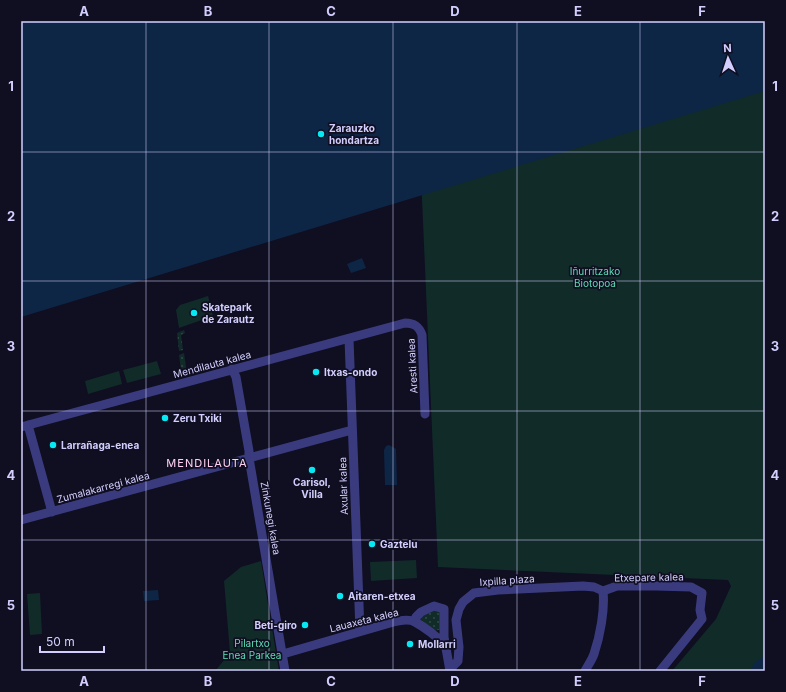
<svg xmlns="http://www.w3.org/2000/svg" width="786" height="692" viewBox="0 0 786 692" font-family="Inter,sans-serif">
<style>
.grass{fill:url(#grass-dots)}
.park{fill:#112b29}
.water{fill:#0e2646}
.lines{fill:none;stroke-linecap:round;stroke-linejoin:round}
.minor{stroke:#3a3b7f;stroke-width:9}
.grid{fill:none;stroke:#d2cffe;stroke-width:1;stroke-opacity:0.55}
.poi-dot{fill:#06e9f3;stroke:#100e21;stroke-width:1.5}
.labels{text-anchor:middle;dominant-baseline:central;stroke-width:3.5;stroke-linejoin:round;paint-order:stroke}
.poi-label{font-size:10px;font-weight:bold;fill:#d2cffe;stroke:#100e21;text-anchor:start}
.park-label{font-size:10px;fill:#5ddcb5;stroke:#100e21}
.street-label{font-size:10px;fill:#d2cffe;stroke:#100e21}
.neighbourhood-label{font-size:11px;letter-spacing:1px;fill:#fed1f0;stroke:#100e21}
.neatline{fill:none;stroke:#d2cffe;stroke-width:1.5}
.grid-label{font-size:13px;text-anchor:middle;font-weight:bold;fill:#d2cffe}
</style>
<defs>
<pattern id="grass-dots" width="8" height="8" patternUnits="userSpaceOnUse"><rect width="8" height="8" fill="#112b29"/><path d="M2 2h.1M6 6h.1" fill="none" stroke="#334949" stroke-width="1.8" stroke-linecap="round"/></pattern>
</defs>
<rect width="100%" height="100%" fill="#100e21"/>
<!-- grass -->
<path class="grass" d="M184 330 185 333 181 335 183 350 179 351 177 333Z
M184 353 186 368 181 370 179 355Z
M437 609 441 610 442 629C434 633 427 627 420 624L421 616Z"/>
<!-- park -->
<path class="park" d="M765 37V671H672L716 619 731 586 728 580 438 567 420 153Z
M208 296 213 316 179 328 176 310 180 305Z
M157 361 161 374 127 383 123 370Z
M119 371 122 384 88 394 85 381Z
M416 560 417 578 371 581 370 562Z
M261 561 279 671H215L230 653 224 581 241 567Z
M40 593 42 634 30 635 27 594Z"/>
<!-- water -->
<path class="water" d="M21 21H765V91L21 317Z
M362 258 366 268 351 273 347 264Z
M389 445 396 449 397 485H385L384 450 386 446Z
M158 590 159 600 144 601 143 591Z
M765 656V671H750L755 662Z"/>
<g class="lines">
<!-- minor -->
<path class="minor" d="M349 339 360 631
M232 369 236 377 249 451V458L285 671
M28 425 52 512
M21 427 405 323C414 323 419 326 422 335L425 414
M21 520 352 430
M603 591 617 586H656L691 587 702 593 700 610 702 619 660 671
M416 622V617L421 612 434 606 444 609V637L450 671
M283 654 390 623C397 621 408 618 415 622 426 628 436 636 445 645
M450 669 458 661 459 647 456 620 459 609 463 602 474 593 498 590 583 586 594 587 603 591
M585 671C588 665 592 660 594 654 600 636 605 610 603 591"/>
</g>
<!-- grid -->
<path class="grid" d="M146 21V671M269 21V671M393 21V671M517 21V671M640 21V671M21 152H765M21 281H765M21 411H765M21 540H765"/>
<!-- markers -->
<g class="poi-dot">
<circle cx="321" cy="134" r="4"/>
<circle cx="194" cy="313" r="4"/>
<circle cx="316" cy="372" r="4"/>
<circle cx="165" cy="418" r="4"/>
<circle cx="53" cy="445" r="4"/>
<circle cx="312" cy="470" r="4"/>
<circle cx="372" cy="544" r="4"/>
<circle cx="340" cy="596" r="4"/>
<circle cx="305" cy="625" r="4"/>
<circle cx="410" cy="644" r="4"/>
</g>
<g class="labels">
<!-- poi labels -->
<g class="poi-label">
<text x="329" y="128">Zarauzko<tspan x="329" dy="12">hondartza</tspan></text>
<text x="202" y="307">Skatepark<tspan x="202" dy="12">de Zarautz</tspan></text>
<text x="324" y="372">Itxas-ondo</text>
<text x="173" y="418">Zeru Txiki</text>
<text x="61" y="445">Larrañaga-enea</text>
<text x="312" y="482" text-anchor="middle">Carisol,<tspan x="312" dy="12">Villa</tspan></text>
<text x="380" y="544">Gaztelu</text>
<text x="348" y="596">Aitaren-etxea</text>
<text x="297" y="625" text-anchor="end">Beti-giro</text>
<text x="418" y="644">Mollarri</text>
</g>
<!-- park labels -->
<g class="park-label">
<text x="595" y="271">Iñurritzako<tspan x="595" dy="12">Biotopoa</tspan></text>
<text x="252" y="643">Pilartxo<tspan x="252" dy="12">Enea Parkea</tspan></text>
</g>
<!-- street labels -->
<g class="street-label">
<text transform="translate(212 364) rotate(-15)">Mendilauta kalea</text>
<text transform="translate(412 366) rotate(-93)">Aresti kalea</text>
<text transform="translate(343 486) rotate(-92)">Axular kalea</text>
<text transform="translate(103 487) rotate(-15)">Zumalakarregi kalea</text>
<text transform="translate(271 518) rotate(80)">Zinkunegi kalea</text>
<text transform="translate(649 577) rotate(-1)">Etxepare kalea</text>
<text transform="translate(507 580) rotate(-4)">Ixpilla plaza</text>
<text transform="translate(364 620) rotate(-14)">Lauaxeta kalea</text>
</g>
<!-- neighbourhood labels -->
<g class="neighbourhood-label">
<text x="207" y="463">MENDILAUTA</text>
</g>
</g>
<!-- border -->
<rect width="786" height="692" fill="none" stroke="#100e21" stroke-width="44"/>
<!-- north arrow -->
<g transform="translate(728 58) rotate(357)" stroke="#100e21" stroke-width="3" paint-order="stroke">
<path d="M0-3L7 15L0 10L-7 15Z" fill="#d2cffe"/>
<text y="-6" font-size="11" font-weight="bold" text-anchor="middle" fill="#d2cffe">N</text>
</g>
<!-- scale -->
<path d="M40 646v6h64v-6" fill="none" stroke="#d2cffe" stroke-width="2"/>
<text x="46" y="646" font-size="12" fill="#d2cffe" stroke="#100e21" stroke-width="3" paint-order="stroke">50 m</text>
<rect x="22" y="22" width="742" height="648" class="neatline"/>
<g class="grid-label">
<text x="84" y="16">A</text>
<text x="208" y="16">B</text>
<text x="331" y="16">C</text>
<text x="455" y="16">D</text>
<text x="578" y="16">E</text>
<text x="702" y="16">F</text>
<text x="11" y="91">1</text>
<text x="775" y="91">1</text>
<text x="11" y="221">2</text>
<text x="775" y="221">2</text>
<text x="11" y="351">3</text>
<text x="775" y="351">3</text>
<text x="11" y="480">4</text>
<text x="775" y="480">4</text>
<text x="11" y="610">5</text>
<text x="775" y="610">5</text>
<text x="84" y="686">A</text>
<text x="208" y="686">B</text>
<text x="331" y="686">C</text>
<text x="455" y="686">D</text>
<text x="578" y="686">E</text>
<text x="702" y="686">F</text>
</g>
</svg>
